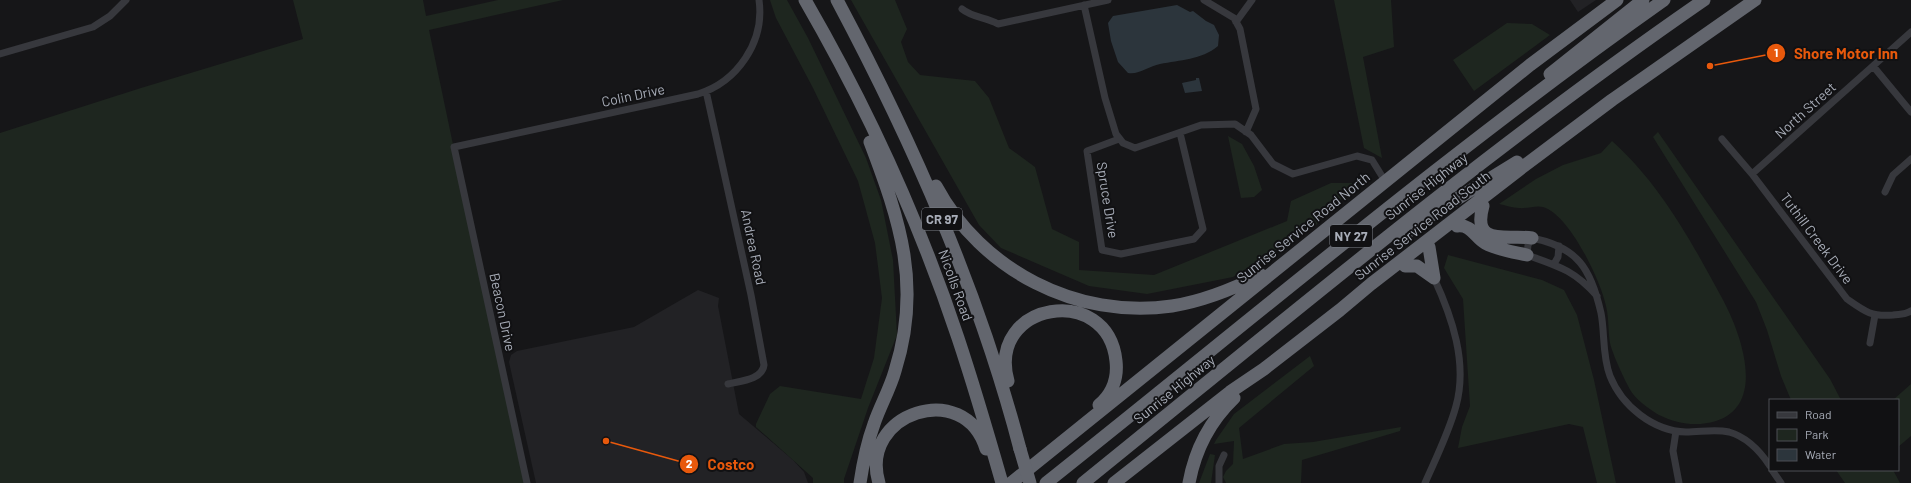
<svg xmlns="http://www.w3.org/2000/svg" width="1911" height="483" viewBox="0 0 1911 483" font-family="Barlow,sans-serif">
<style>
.built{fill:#222225}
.green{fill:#1e261f}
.water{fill:#2c353c}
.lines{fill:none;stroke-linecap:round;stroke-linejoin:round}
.street{stroke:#37383d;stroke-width:7}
.highway{stroke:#63666e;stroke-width:13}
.highway-bridge{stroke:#63666e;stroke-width:13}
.labels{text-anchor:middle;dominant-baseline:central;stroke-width:4;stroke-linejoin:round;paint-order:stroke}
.shield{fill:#111113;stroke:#7b7e86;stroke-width:1}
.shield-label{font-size:13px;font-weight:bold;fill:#a8adb8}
.street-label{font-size:14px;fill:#a8adb8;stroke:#111113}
.leader{fill:none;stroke:#e8590c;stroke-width:1.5}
.callout-dot{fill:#e8590c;stroke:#111113;stroke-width:1.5}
.mark-label{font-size:12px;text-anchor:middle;font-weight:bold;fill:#fff}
.callout-label{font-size:15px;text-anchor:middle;font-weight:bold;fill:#e8590c;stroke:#111113;stroke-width:4;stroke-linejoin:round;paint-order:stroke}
</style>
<rect width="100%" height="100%" fill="#161618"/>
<!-- built -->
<path class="built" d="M1570 0H1596L1578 12Z
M698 290 719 298 718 306 739 414 793 460 804 472 808 483H536L509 362 511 355 517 351 634 327Z"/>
<!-- green -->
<path class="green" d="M293 0H423L426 16 498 0H563L429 30 524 483H0V133L141 88 303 39Z
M770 0H787L808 38 866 158 881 200 893 260 897 335 868 408 844 479V483H813V478L756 427V424L770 394 780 386 861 399 874 358 882 298 875 243 858 181 813 88 776 18Z
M851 0H895L907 29 901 42 908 62 920 75 975 81 989 98 1009 148 1035 167 1052 229 1079 242V270L1154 275 1287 221 1291 201 1331 183H1357L1316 225 1233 277 1147 294 1089 286 1001 248 979 225Z
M1334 0H1391L1394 47 1363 57 1382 158 1364 148Z
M1507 23 1532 24 1550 35 1474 91 1453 60Z
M1658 132 1830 379 1841 400H1791L1781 376 1767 330 1756 302 1653 137Z
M1228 136 1242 144 1254 166 1262 190 1254 197 1241 198Z
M1612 141C1661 185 1691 241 1722 298 1740 331 1768 404 1716 421 1696 427 1678 424 1659 415 1652 411 1638 401 1633 394 1627 386 1612 353 1610 343 1608 331 1609 318 1606 306 1601 281 1569 214 1543 207 1536 205 1526 209 1519 208 1513 208 1505 205 1499 204L1536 179 1563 165 1601 153Z
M1448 255 1542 280 1564 290 1577 315 1594 380 1616 483H1597L1583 427 1569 424 1458 448 1462 427 1470 406 1463 299 1444 268Z
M1310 356 1314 366 1239 428 1243 459 1284 444 1313 442 1401 427 1400 431 1302 460 1301 483H1226L1223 477 1226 471 1233 464 1234 441 1214 444 1216 440 1234 414Z
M1911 384V436L1898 447V400H1893Z
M1210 454 1215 455 1211 483H1199Z
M1836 470H1893L1900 483H1845Z"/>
<!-- water -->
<path class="water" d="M1177 5 1190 12 1193 11 1206 21 1214 25 1219 35 1218 46C1201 60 1180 60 1160 64 1149 66 1139 75 1128 73L1118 62 1111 41 1108 23 1113 16Z
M1196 78H1199L1202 91 1185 93 1182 83 1196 80Z"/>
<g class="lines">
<!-- street -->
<path class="street" d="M1204 0 1234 18 1240 29 1256 109 1246 132
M1084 5 1105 98 1116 134 1123 143 1135 148 1201 125 1235 124 1251 135 1273 164 1293 174 1357 156 1372 160 1385 181
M962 9C973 18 986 17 998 24L1108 0
M1236 22 1252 0
M0 54 93 27 110 16 126 0
M1873 66 1911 112
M706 91 751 295 764 365C762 380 740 381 728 384
M1119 139 1087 151 1102 250 1121 254 1194 239 1203 229 1180 133
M1722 139 1752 174 1847 299C1864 311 1871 317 1893 315 1900 314 1905 315 1911 311
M1752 174 1911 32
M1885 192 1893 175 1911 159
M1554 264 1558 257 1559 246
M1597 296C1574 270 1558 266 1527 255L1528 245 1532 238C1578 247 1591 269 1601 313 1605 333 1602 355 1610 376 1622 406 1653 431 1686 432 1701 432 1715 429 1729 432 1747 437 1760 451 1770 466
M1870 343 1875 315
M1676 431 1673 451 1679 483
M1772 470 1781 483
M527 483 454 147 698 94C737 82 765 42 759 0
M1219 483V466L1224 455
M1425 483C1436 458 1449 432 1456 406 1468 363 1452 317 1434 278"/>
<!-- highway -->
<path class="highway" d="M805 0C867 107 919 221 958 338 974 386 988 434 1002 483
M837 0C913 143 979 292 1020 449
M1550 74 1643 0
M936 186C981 270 1077 320 1172 306 1204 301 1233 289 1261 275
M1483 206C1471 248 1509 234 1532 238
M1457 226C1471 224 1475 237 1485 243 1498 250 1513 252 1527 255
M1399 238 1439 210 1517 162
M1429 247 1434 278
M1405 266H1417L1434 278
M1008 381C986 302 1108 282 1116 361 1118 378 1112 394 1099 405
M860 483C863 463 867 443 874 424 880 406 890 389 895 371 922 286 900 221 870 142
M879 483C858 413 965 378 986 449
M1011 483 1530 65 1617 0
M1046 483C1251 320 1450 151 1664 0
M1083 483C1287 318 1488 149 1704 0
M1114 483 1230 392 1264 369 1340 310 1371 284 1520 169 1612 100 1755 0
M1189 483C1195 450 1210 421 1234 398"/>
<!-- highway-bridge -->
<path class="highway-bridge" d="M1020 449 1030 483"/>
</g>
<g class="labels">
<!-- shield labels -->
<g class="shield">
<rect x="922" y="208" width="40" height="22" rx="3"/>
<rect x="1330" y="225" width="42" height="22" rx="3"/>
</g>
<g class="shield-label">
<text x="942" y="219">CR 97</text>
<text x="1351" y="236">NY 27</text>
</g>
<!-- street labels -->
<g class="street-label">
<text transform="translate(633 95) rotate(-12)">Colin Drive</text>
<text transform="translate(1805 110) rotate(-42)">North Street</text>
<text transform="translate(1426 186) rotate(-38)">Sunrise Highway</text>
<text transform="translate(1108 200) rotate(81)">Spruce Drive</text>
<text transform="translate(1422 225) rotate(-38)">Sunrise Service Road South</text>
<text transform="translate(1303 227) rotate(-39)">Sunrise Service Road North</text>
<text transform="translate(1817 238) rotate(53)">Tuthill Creek Drive</text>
<text transform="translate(754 247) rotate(78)">Andrea Road</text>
<text transform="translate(956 285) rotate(70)">Nicolls Road</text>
<text transform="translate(503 312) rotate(78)">Beacon Drive</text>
<text transform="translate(1174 389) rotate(-39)">Sunrise Highway</text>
</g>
</g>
<!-- callouts -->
<path class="leader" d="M1710 66L1776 53M606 441L689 464"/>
<g class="callout-dot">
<circle cx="1710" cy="66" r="4"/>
<circle cx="606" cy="441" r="4"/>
<circle cx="1776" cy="53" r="10"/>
<circle cx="689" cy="464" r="10"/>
</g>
<g class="mark-label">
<text x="1776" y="57">1</text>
<text x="689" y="468">2</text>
</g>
<g class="callout-label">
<text x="1846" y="59">Shore Motor Inn</text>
<text x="731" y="470">Costco</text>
</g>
<!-- legend -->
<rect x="1769" y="399" width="130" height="72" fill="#111113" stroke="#4d4f55"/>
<rect x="1777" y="412" width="20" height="6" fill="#37383d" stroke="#4d4f55"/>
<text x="1805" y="419" font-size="12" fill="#a8adb8">Road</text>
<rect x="1777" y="429" width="20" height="12" fill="#1e261f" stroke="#4d4f55"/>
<text x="1805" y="439" font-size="12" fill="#a8adb8">Park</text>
<rect x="1777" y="449" width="20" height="12" fill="#2c353c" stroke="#4d4f55"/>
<text x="1805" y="459" font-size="12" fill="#a8adb8">Water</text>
</svg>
